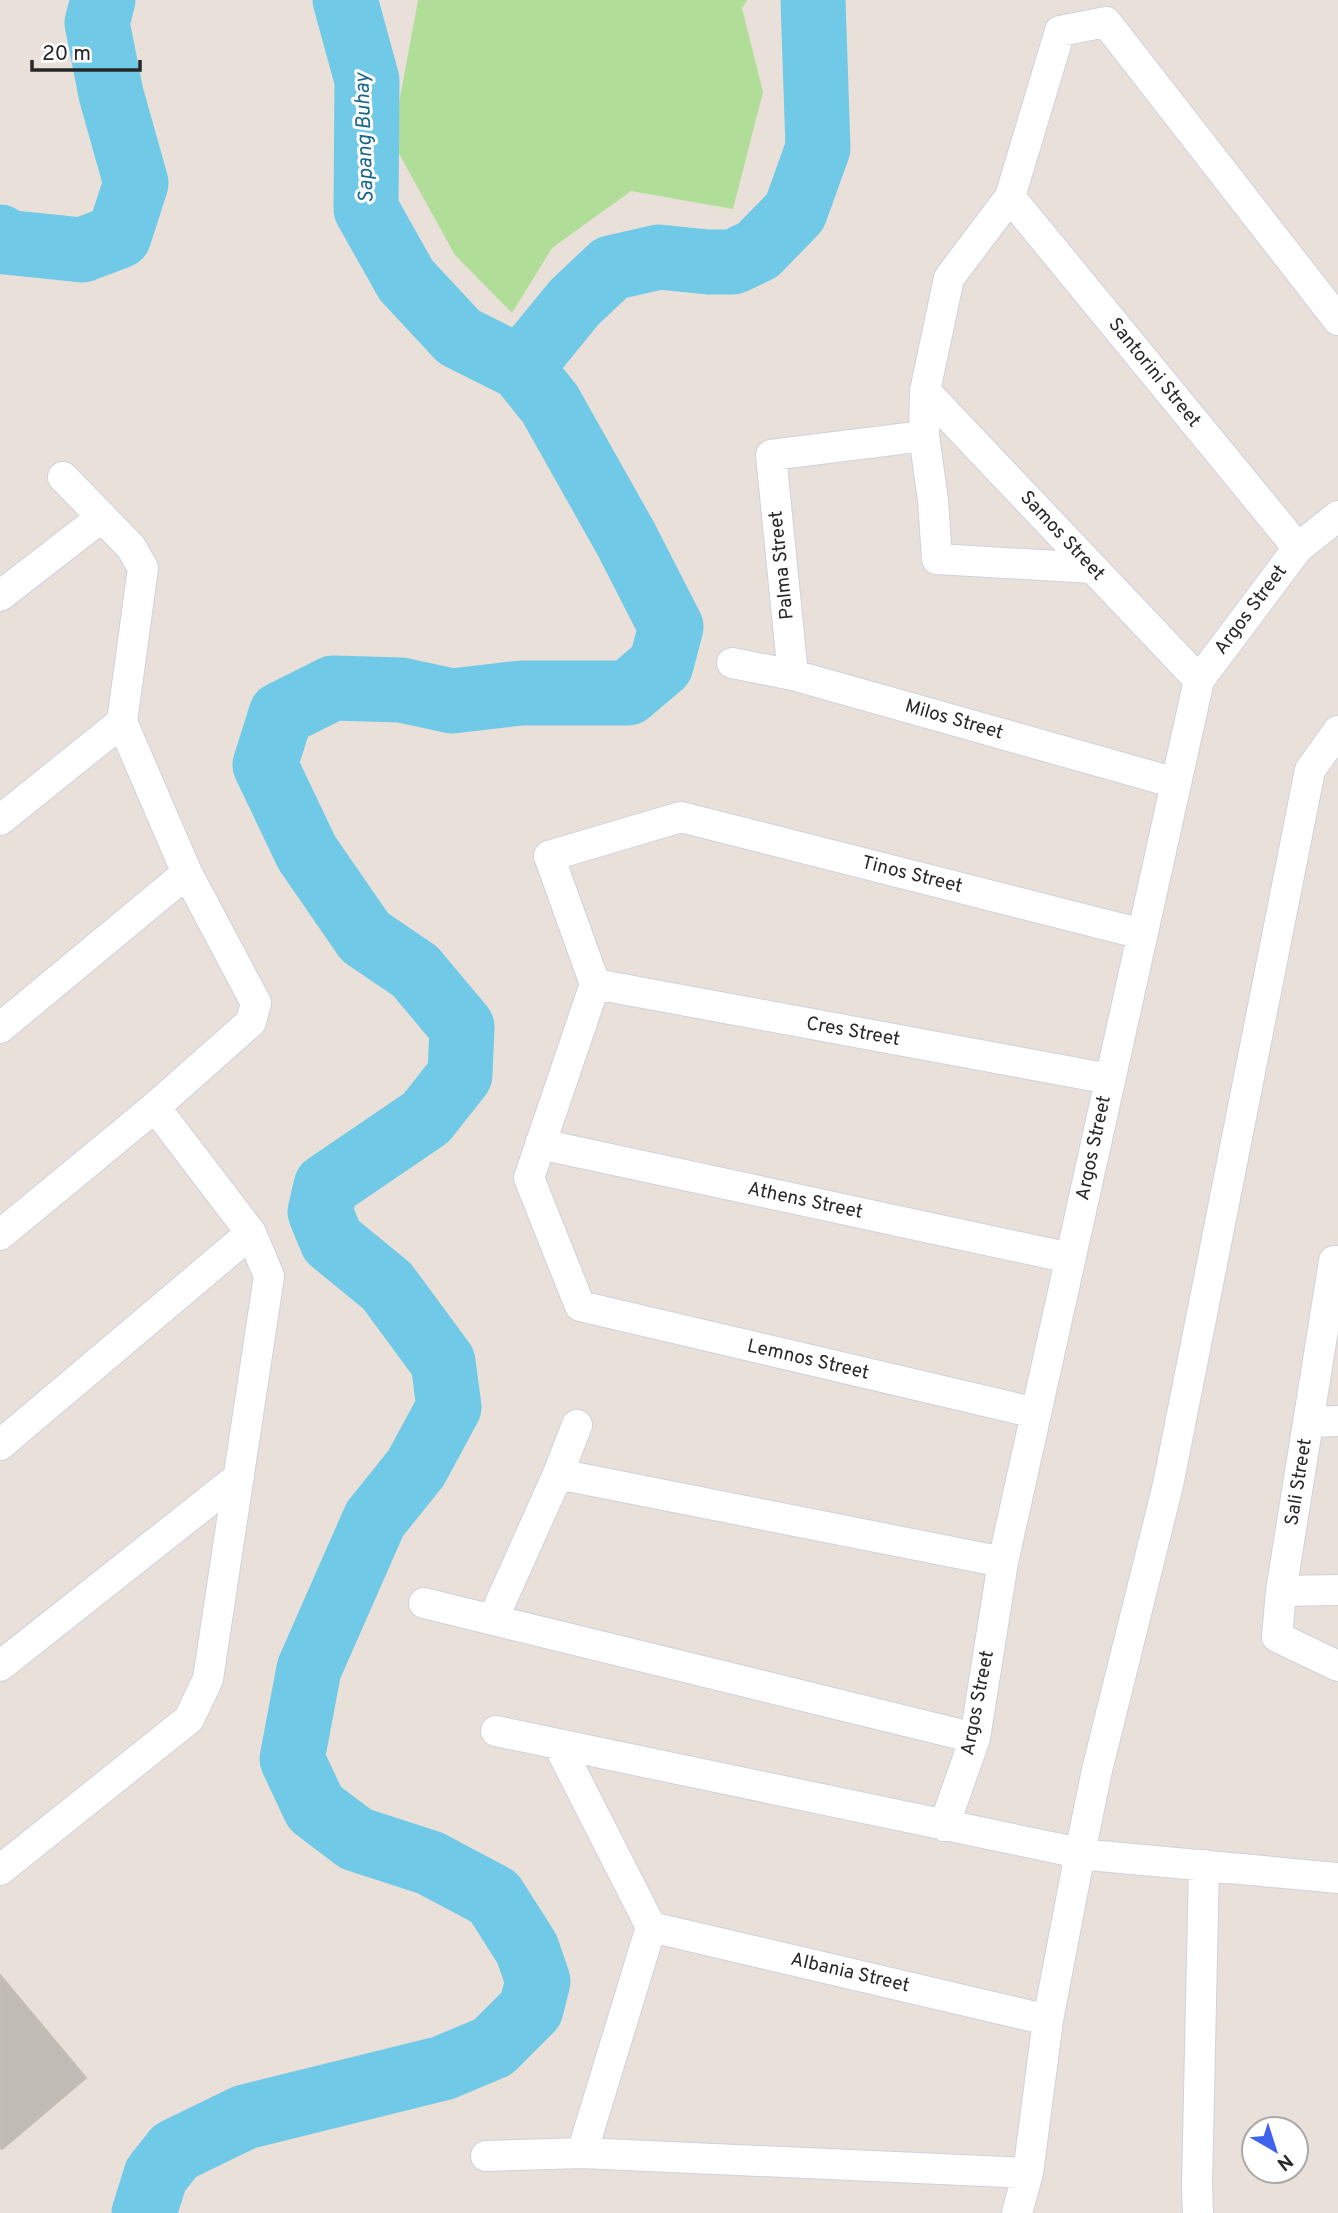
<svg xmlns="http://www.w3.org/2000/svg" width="1338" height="2213" viewBox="0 0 1338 2213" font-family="Overpass,sans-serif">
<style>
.green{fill:#b0dd97}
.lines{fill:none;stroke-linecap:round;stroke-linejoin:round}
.river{stroke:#70c9e6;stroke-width:65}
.building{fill:#c1bbb5;stroke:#c3bdb3;stroke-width:2}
.street-casing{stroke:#ced2df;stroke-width:32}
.street{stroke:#fff;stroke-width:30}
.labels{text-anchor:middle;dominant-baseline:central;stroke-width:6;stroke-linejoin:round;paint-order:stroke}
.street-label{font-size:19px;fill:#272727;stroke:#fff}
.water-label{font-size:21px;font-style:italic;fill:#15658d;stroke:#fff}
</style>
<rect width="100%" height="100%" fill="#e9e1d9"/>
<!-- green -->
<path class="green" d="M418 0H747L742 8 763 92 733 209 631 191 552 248 512 313 455 255 392 141Z"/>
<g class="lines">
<!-- river -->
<path class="river" d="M345 0 367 80 366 209 406 280 459 337 521 368 574 303 611 268 659 257 708 262H733L758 250 795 212 818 148 813 0
M0 237 5 242 82 250 119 236 136 183 111 94 97 23 103 0
M144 2213 156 2175 175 2151 245 2117 443 2068 493 2047 531 2009 538 1981 527 1949 494 1897 430 1863 356 1839 315 1808 292 1759 309 1669 375 1519 416 1468 449 1407 443 1362 387 1286 332 1241 320 1212 326 1186 426 1118 460 1075 462 1027 415 971 365 937 307 853 265 765 281 714 333 688 401 690 452 701 521 693H628L661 665 671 627 626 539 550 404 521 368"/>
</g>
<!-- building -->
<path class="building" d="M0 1975 86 2078 2 2149 0 2148Z"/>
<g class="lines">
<!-- street casing -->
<g class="street-casing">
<path id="street" d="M1010 197 1298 548
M925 391 1199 680
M1092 568 937 559 933 500 924 436 925 391 949 278 1010 197 1060 31 1106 22 1338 320
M0 596 102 517
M732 663 793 675 1176 783
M793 675 771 455 924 436
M0 820 122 722
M595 984 1110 1079
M0 1028 187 873
M540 1144 1070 1258
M0 1235 155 1107 251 1022 256 1003 187 873 122 722 143 568 131 547 63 477
M1338 1261H1334L1281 1591 1277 1637 1338 1666
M1036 1413 580 1306 529 1178 595 984 549 856 681 817 1142 934
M1308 1422 1338 1421
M0 1445 251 1233
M558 1474 1003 1562
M1281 1591 1338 1590
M424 1603 975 1738
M493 1619 558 1474 577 1425
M0 1666 239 1477
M496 1731 1089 1855 1338 1878
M558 1744 651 1927 582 2153
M944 1826 975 1738 1003 1562 1199 680 1298 548 1338 516
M0 1870 189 1719 208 1679 269 1276 251 1233 155 1107
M651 1927 1048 2020
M486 2156 582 2153 1028 2173
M1017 2213 1028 2173 1048 2020 1080 1853 1097 1770 1168 1485 1310 770 1338 731
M1198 2213 1197 2186 1204 1865"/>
</g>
<!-- street -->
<use href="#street" class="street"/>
</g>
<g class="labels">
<!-- street labels -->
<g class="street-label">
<text transform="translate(1154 373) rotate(51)">Santorini Street</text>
<text transform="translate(1062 536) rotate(47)">Samos Street</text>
<text transform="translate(782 565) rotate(-96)">Palma Street</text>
<text transform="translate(1251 610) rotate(-53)">Argos Street</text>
<text transform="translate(954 720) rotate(16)">Milos Street</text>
<text transform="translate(912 875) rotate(14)">Tinos Street</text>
<text transform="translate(853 1032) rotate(10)">Cres Street</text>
<text transform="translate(1094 1148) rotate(-78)">Argos Street</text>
<text transform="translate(805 1201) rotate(12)">Athens Street</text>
<text transform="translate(808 1360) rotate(13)">Lemnos Street</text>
<text transform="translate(1299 1482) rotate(-81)">Sali Street</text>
<text transform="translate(978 1703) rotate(-79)">Argos Street</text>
<text transform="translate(850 1973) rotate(13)">Albania Street</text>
</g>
<!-- water labels -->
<g class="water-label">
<text transform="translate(365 138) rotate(-92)">Sapang Buhay</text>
</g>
</g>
<!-- north arrow -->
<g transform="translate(1275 2150) rotate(141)"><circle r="33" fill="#ffffff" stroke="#a9a9a9" stroke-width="2"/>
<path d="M0-5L12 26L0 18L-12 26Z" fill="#4064ee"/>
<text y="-10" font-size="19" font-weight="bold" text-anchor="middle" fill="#272727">N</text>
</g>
<!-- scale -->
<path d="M32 60v10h108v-10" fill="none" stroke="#272727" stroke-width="3.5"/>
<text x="42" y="60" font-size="21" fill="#272727" stroke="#ffffff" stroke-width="5" paint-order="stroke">20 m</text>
</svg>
